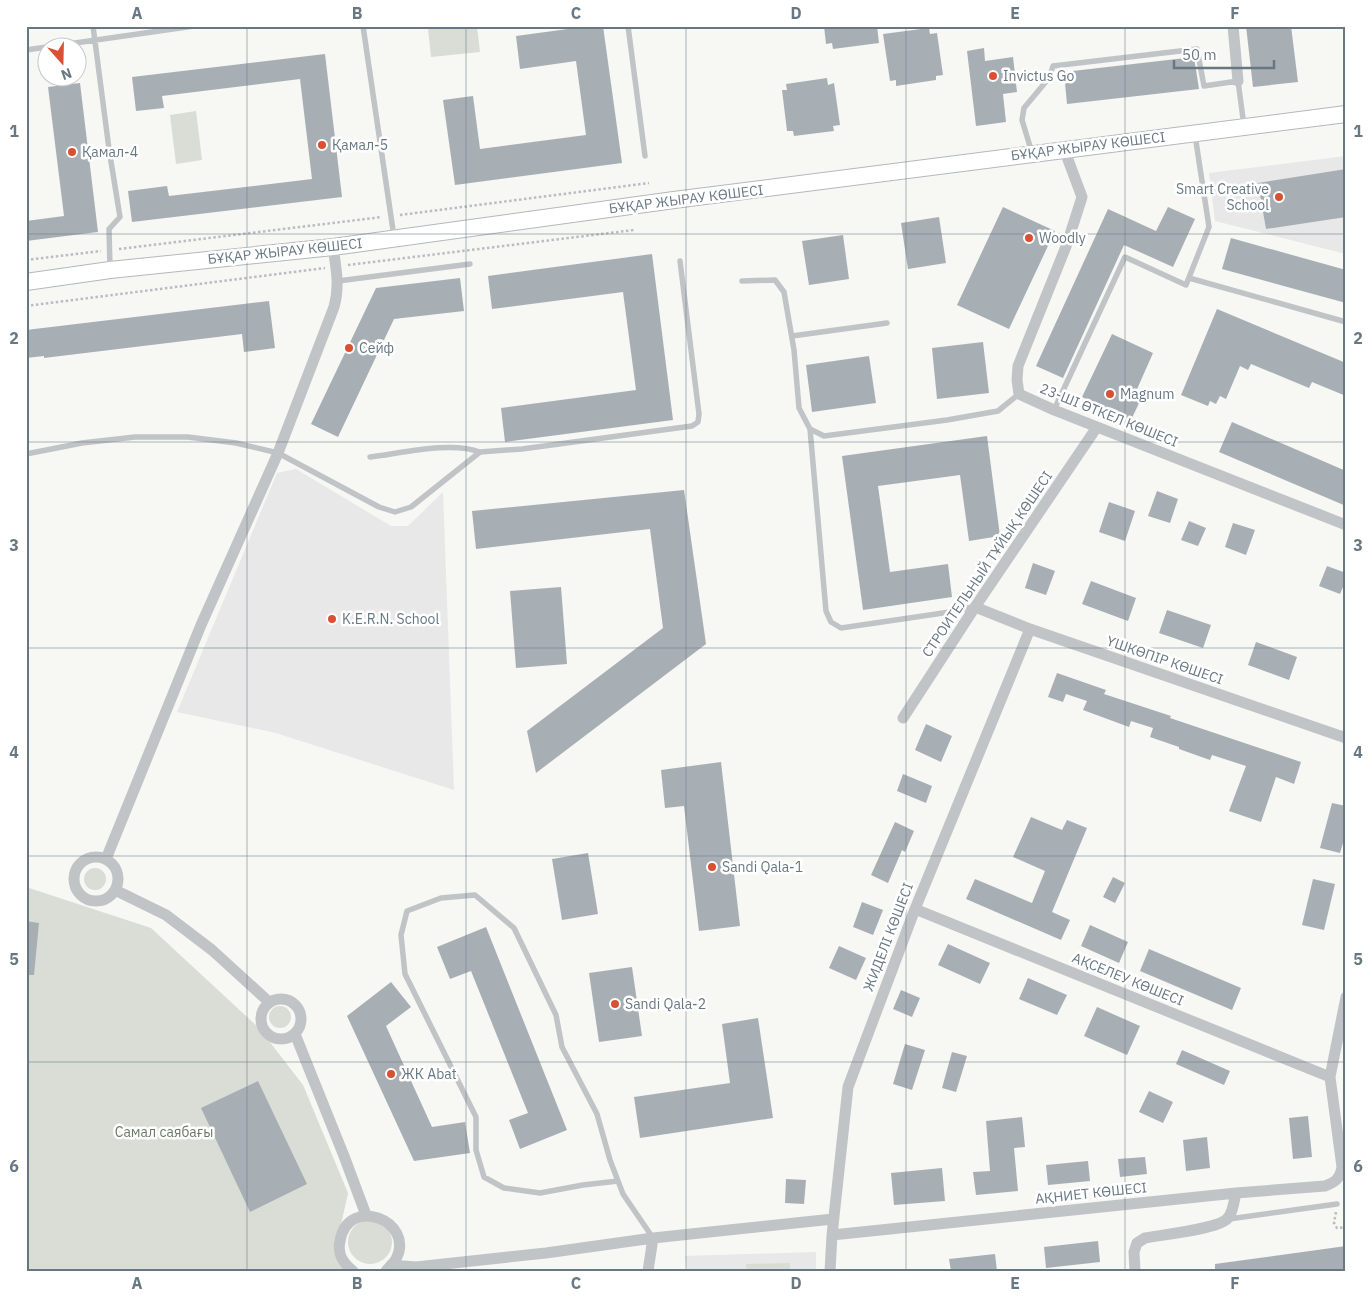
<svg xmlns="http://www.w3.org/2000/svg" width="1372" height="1297" viewBox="0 0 1372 1297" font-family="'IBM Plex Sans',sans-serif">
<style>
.built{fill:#e7e8e7}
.green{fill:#d9ddd5}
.building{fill:#a8afb4}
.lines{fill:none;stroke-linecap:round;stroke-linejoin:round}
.secondary-casing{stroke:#b3b8bc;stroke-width:18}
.path{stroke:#babdbf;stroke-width:2.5;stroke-dasharray:2.5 2.5;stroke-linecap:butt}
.lane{stroke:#c0c4c7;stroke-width:5.5}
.street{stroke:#c0c4c7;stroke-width:11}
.secondary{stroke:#fff;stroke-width:16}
.grid{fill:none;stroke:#687883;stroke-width:1;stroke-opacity:0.55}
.poi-dot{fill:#d95132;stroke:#fff;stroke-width:2}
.labels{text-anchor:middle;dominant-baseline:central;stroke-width:5;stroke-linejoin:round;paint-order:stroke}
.poi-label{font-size:14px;fill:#687883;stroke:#fff;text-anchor:start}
.street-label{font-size:14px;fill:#687883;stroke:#fff}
.park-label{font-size:14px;fill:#6b7b66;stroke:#fff}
.neatline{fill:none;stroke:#687883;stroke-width:2}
.grid-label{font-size:16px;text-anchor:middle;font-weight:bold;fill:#687883}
</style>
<rect width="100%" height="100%" fill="#f7f7f4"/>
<!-- built -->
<path class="built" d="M1346 156V254L1215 221 1209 173Z
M296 469 391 526H408L443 492 454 790 276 733 177 712 277 473Z
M816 1252V1271H687L685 1256Z"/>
<!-- green -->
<path class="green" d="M449 26H477L480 52 431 57 428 29Z
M196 111 202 160 176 164 170 115Z
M84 879a11 11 0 1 1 22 0a11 11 0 1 1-22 0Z
M26 887 151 928 259 1028 303 1085 348 1193 336 1247 347 1271H26Z
M269 1017a11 11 0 1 1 22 0a11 11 0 1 1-22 0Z
M348 1242a22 22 0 1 1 44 0a22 22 0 1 1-44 0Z
M790 1263V1271H747L746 1264Z"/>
<!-- building -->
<path class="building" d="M590 26H603L622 163 455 185 443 100 473 96 480 149 586 135 576 61 520 69 516 36Z
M824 26H877L879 43 833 49 832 43 826 44Z
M1246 26H1291L1298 82 1253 87Z
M929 28 930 34 937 33 943 75 936 76V80L896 86V80L890 81 883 34Z
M984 48 985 61 1013 57 1017 92 1003 94 1006 122 976 126 967 51Z
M325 54 342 197 132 222 128 191 167 186 169 196 312 179 300 79 162 96 164 108 136 111 132 77Z
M1194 57 1199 89 1067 104 1064 72Z
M827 78 828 85 834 83 840 125 833 126 834 131 794 136 793 131H787L782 90H787L786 84Z
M80 83 98 232 26 241V221L64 216 48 87Z
M1346 169V217L1266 229 1258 183Z
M1003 207 1055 231 1009 329 957 305Z
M1168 207 1195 219 1173 267 1124 245 1063 378 1036 366 1108 209 1156 231Z
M939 217 946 263 908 269 901 223Z
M843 235 849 279 809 285 802 241Z
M1231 238 1346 270V303L1222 269Z
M652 254 673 420 505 442 501 408 636 390 623 292 492 309 488 276Z
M460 278 464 311 394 319 338 437 311 424 376 288Z
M269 301 275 348 244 352 242 334 44 358V356L26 358V330Z
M1217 309 1346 363V396L1312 382 1309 388 1251 364 1248 370 1240 366 1226 399 1220 396 1216 404 1210 401 1208 406 1181 395Z
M1112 334 1153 353 1134 396 1141 399 1131 420 1082 397Z
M983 342 989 393 937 399 932 348Z
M869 356 876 403 812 412 806 365Z
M1232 422 1346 471V506L1219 452Z
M987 436 1000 536 969 541 960 475 878 486 890 572 948 564 952 597 863 610 842 456Z
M684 490 706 644 536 773 527 731 663 628 650 529 476 549 472 511Z
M1157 491 1178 499 1170 523 1148 516Z
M1109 502 1135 511 1125 541 1099 532Z
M1189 521 1206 528 1198 546 1181 540Z
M1233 523 1255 530 1246 555 1225 547Z
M1033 563 1055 571 1046 595 1025 588Z
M1327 566 1346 573V580L1340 594 1319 586Z
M1091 581 1136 598 1128 621 1082 604Z
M561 587 567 664 516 668 510 591Z
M1167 610 1211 625 1203 648 1159 633Z
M1256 642 1297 657 1289 680 1248 665Z
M1057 673 1106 690 1104 694 1171 716 1170 718 1301 762 1294 784 1276 777 1261 822 1229 811 1246 766 1212 755 1210 760 1179 749V747L1150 737 1153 728 1131 721 1129 727 1083 710 1087 701 1066 694 1063 702 1048 697Z
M926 724 952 736 941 762 915 750Z
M721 762 740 926 699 931 684 806 665 808 661 770Z
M903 774 932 786 926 803 897 791Z
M1332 803 1346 806V833L1340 853 1320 848Z
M1031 817 1062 830 1067 820 1087 828 1052 912 1070 920 1061 940 966 899 975 879 1032 903 1045 871 1013 857Z
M895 822 914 831 905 852 902 850 888 883 871 875Z
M588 853 598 914 562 920 552 859Z
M1113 877 1125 883 1115 903 1103 897Z
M1313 879 1335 884 1324 930 1302 925Z
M862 902 883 910 873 935 853 927Z
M26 921 39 923 34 975H26Z
M1090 925 1128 942 1119 963 1081 946Z
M486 927 567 1130 520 1149 509 1120 528 1113 471 971 450 979 437 947Z
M948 944 990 963 980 984 938 965Z
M839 946 866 958 856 980 829 968Z
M1149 949 1241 988 1232 1010 1140 971Z
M632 967 642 1036 599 1042 589 973Z
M1028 978 1067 995 1057 1015 1019 999Z
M391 982 411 1007 386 1026 432 1127 465 1122 470 1153 414 1161 347 1016Z
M901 990 920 998 912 1017 893 1009Z
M1097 1007 1140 1026 1127 1055 1084 1036Z
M758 1018 773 1118 640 1138 634 1097 730 1083 722 1024Z
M905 1044 925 1050 912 1090 893 1084Z
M1182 1050 1230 1071 1224 1085 1176 1064Z
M952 1052 967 1056 956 1092 942 1088Z
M258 1081 307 1184 250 1212 201 1108Z
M1149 1091 1173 1102 1163 1123 1139 1112Z
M1308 1116 1312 1157 1293 1159 1289 1118Z
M1022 1117 1025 1147 1014 1148 1018 1191 976 1195 973 1172 990 1171 986 1121Z
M1207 1137 1210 1168 1186 1171 1183 1140Z
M1145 1157 1147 1174 1120 1177 1118 1159Z
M1088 1161 1090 1181 1048 1185 1046 1165Z
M942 1168 945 1201 894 1205 891 1173Z
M786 1179 806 1180 804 1204 785 1203Z
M1098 1241 1100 1262 1046 1268 1044 1247Z
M1346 1246V1271H1215V1264Z
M995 1254 997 1271H951L949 1259Z"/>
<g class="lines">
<!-- secondary casing -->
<g class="secondary-casing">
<path id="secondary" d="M26 282 110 270 333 247 674 200 1346 114"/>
</g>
<!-- path -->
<path class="path" d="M400 215 649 183
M119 249 382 217
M26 260 101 251
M348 265 634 230
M26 306 325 268
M1336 1212 1334 1223 1337 1228 1346 1227"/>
<!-- lane -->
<path class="lane" d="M93 26 109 149 120 217 109 229 110 268
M363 26 394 237
M628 26 645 156
M26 50 194 26
M1032 153 1022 120 1024 108 1049 78 1053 66 1197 49 1204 86 1238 81 1244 126
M1189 278 1346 322
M338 281 470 264
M742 281 775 280 784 292 794 350 799 408 810 429 824 436 947 420 998 411 1019 394
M792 336 887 323
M1054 410 1125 257 1186 285 1209 227 1195 135
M810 429 826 611 831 622 841 628 950 612 973 607
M26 454 82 443 135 437H188L236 443 278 453 379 507 395 512 411 507 480 452 522 449 692 426 698 422 699 414 680 261
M370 457C402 453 451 441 480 452
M618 1181 583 1185 540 1193 504 1188 484 1177 476 1150V1117L405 974 401 935 407 911 441 898 475 895 514 928 556 1015 562 1047 597 1114 610 1160 623 1194 653 1238
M1229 1219 1337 1204"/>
<!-- street -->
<path class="street" d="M1233 26 1238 81
M1064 149 1082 197 1067 244 1018 366 1017 380 1019 394 1054 410 1346 525
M975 607 1030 629 1346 738
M903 718 975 607 1097 427
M74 879a22 22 0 1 1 44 0a22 22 0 1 1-44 0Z
M106 859 201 625 278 453 334 307C340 286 336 268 333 247
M115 890 166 915 212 950 269 1002
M915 909 1330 1077
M261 1019a20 20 0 1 1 40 0a20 20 0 1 1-40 0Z
M295 1034 344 1156 366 1215
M832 1235 1236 1193 1325 1186C1336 1182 1340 1178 1342 1167L1330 1077 1346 997
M391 1265 416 1267 546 1253 653 1238 833 1219
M353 1271C343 1263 337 1254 340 1241 348 1194 416 1221 396 1259 394 1263 389 1267 386 1271
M648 1271 653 1238
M830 1271 832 1235 848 1087 915 909 1030 629
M1135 1271 1134 1252 1137 1243 1145 1238C1161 1235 1217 1229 1227 1219 1233 1213 1234 1201 1236 1193"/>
<!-- secondary -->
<use href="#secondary" class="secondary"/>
</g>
<!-- grid -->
<path class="grid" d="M247 26V1271M466 26V1271M686 26V1271M906 26V1271M1125 26V1271M26 234H1346M26 442H1346M26 648H1346M26 856H1346M26 1062H1346"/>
<!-- markers -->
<g class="poi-dot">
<circle cx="993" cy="76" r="5"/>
<circle cx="322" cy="145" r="5"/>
<circle cx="72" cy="152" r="5"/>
<circle cx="1279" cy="197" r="5"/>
<circle cx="1029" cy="238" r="5"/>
<circle cx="349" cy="348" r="5"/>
<circle cx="1110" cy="394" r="5"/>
<circle cx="332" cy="619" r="5"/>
<circle cx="712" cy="867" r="5"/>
<circle cx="615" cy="1004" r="5"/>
<circle cx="391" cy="1074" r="5"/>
</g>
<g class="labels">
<!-- poi labels -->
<g class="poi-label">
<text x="1003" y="76">Invictus Go</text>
<text x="332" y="145">Қамал-5</text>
<text x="82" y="152">Қамал-4</text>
<text x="1269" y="189" text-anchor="end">Smart Creative<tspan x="1269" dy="16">School</tspan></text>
<text x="1039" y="238">Woodly</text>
<text x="359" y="348">Сейф</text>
<text x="1120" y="394">Magnum</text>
<text x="342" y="619">K.E.R.N. School</text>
<text x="722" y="867">Sandi Qala-1</text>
<text x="625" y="1004">Sandi Qala-2</text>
<text x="401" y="1074">ЖК Abat</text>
</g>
<!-- street labels -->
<g class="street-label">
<text transform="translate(1088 146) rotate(-7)">БҰҚАР ЖЫРАУ КӨШЕСІ</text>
<text transform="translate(686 199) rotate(-7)">БҰҚАР ЖЫРАУ КӨШЕСІ</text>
<text transform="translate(285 251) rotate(-6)">БҰҚАР ЖЫРАУ КӨШЕСІ</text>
<text transform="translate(1109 415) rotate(22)">23-ШІ ӨТКЕЛ КӨШЕСІ</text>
<text transform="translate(987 564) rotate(-56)">СТРОИТЕЛЬНЫЙ ТҰЙЫҚ КӨШЕСІ</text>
<text transform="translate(1165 660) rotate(19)">ҮШКӨПІР КӨШЕСІ</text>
<text transform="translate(888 937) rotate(-69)">ЖИДЕЛІ КӨШЕСІ</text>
<text transform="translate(1128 979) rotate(22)">АҚСЕЛЕУ КӨШЕСІ</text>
<text transform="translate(1091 1193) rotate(-6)">АҚНИЕТ КӨШЕСІ</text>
</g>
<!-- park labels -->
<g class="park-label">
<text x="164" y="1132">Самал саябағы</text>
</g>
</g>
<!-- border -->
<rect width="1372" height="1297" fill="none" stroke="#ffffff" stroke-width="55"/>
<!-- north arrow -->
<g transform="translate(62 62) rotate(160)"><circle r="24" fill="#ffffff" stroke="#c3c9cd"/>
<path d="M0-4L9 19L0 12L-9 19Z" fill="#d95132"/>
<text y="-8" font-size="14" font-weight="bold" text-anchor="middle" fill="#687883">N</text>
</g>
<!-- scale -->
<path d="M1174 60v8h100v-8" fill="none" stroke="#687883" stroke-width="2.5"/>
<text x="1182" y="60" font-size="15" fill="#687883" stroke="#ffffff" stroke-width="4" paint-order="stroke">50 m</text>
<rect x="28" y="28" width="1316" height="1242" class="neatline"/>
<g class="grid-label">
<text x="137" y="19">A</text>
<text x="357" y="19">B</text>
<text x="576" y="19">C</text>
<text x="796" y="19">D</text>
<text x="1015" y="19">E</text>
<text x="1235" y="19">F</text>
<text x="14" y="137">1</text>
<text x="1358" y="137">1</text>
<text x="14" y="344">2</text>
<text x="1358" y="344">2</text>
<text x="14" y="551">3</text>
<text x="1358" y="551">3</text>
<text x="14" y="758">4</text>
<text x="1358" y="758">4</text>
<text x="14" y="965">5</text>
<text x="1358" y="965">5</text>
<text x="14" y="1172">6</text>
<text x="1358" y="1172">6</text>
<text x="137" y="1289">A</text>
<text x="357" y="1289">B</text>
<text x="576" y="1289">C</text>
<text x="796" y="1289">D</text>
<text x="1015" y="1289">E</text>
<text x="1235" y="1289">F</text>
</g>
</svg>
